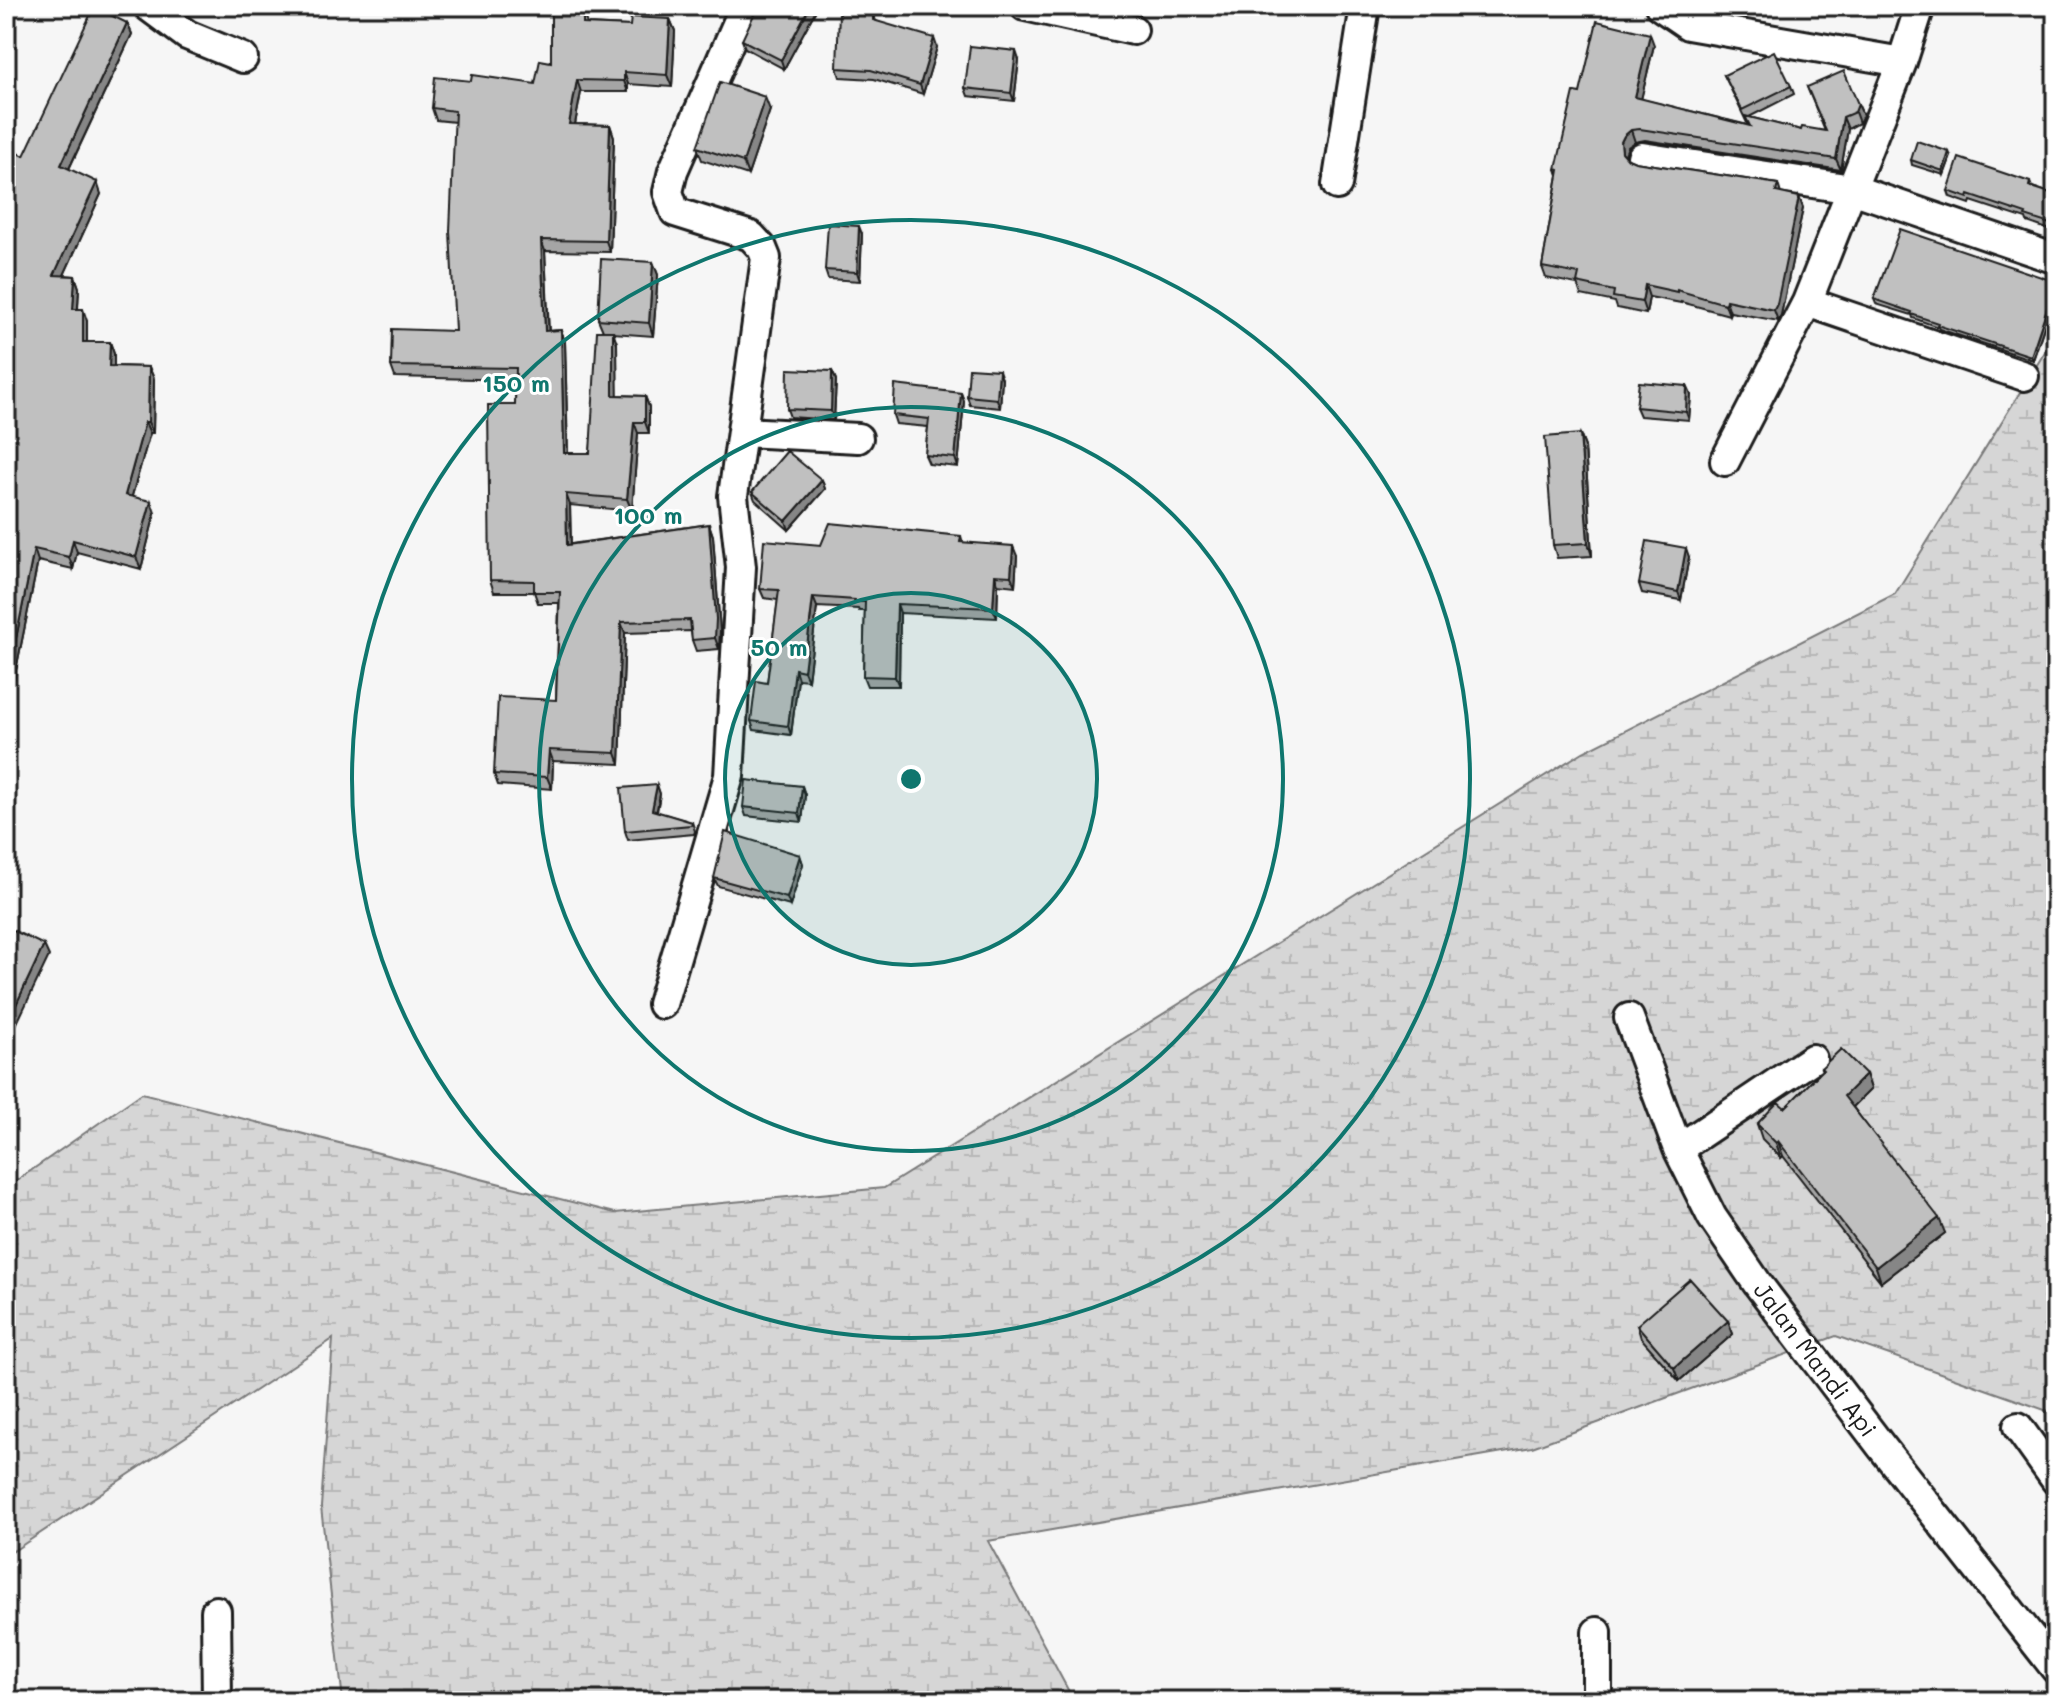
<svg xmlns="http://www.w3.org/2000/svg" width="2062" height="1707" viewBox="0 0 2062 1707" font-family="Mali,sans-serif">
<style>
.wetland{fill:url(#wetland-marsh);stroke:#797979;stroke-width:2}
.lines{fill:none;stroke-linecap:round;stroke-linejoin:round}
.street-casing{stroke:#1c1c1c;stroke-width:34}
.street{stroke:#fff;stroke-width:28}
.wall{fill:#a5a5a5;stroke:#1c1c1c;stroke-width:2}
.shaded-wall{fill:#868686;stroke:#1c1c1c;stroke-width:2}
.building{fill:#c0c0c0;stroke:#1c1c1c;stroke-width:2}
.ring{fill:none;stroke:#0f766e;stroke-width:4}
.labels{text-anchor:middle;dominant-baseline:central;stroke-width:6;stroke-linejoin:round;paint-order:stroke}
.street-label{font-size:24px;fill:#1c1c1c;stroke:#fff}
.centre{fill:#0f766e;stroke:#fff;stroke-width:4}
.ring-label{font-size:24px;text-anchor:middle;font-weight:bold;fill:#0f766e;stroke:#fff;stroke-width:6;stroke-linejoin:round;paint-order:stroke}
</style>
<defs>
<pattern id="wetland-marsh" width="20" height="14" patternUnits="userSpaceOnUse" patternTransform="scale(2)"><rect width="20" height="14" fill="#d6d6d6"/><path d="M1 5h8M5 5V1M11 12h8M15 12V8" fill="none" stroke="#b7b7b7"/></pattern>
</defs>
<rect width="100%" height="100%" fill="#f6f6f6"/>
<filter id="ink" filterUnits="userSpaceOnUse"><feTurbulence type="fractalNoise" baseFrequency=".0125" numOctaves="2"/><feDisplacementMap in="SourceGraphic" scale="16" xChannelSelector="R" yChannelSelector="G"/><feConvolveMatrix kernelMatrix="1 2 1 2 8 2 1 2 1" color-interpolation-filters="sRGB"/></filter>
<g filter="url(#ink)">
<!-- wetland -->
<path class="wetland" d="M2056 334V1414L1836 1336 1532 1447 988 1541 1074 1701H343L321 1507 333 1339 6 1556V1188L142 1093 615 1213 884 1188 1583 752 1895 594Z"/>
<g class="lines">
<!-- street casing -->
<g class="street-casing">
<path id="street" d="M148 6 187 35 243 58
M1025 6 1133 30
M1660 6 1688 25 1902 62
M1642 157 1852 189 2056 259
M1337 185 1365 6
M1807 302 2024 376
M742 432 858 438
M1725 461 1807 302 1902 62 1920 6
M662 1004 729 776 741 567 733 496 766 258 762 248 751 236 675 212 668 192 673 171 745 6
M1629 1018 1678 1149 1712 1217 1757 1283 1881 1446 2056 1669
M1678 1149 1812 1059
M2018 1427 2056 1480
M216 1611 217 1701
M1597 1701V1632"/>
</g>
<!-- street -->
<use href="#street" class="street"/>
</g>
<!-- wall -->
<path class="wall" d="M711 6H727L725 10Z
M783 6H818L784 69 745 48 742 40 782 10Z
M583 13 587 24 630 26 670 19 675 31 672 87 628 84V92H581L575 124 610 125 614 137 610 252 545 251 549 331 561 330 565 342 568 453H590L603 331 598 319 653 262 658 275 653 336 613 333 617 343V395L645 396 649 407V433H638L632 511 570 505 571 544 709 524 713 536 720 631 719 649 696 651 692 640 691 631 625 633 620 764 553 761 552 789 498 785 494 774 556 700 559 603H538L534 592H494L490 580 515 405 516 380 395 377 391 366 455 331V122L436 120 432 108 471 81 535 84Z
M873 14 876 21 937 47 923 94 874 79 840 77 837 68Z
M127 23 132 34 69 169 101 194 64 275 75 276 79 288 78 309 87 321V342H110L114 354V366L149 367 154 379 153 433H150L132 496 155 513 141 569 77 552 73 569 38 561 14 680 6 678V147L24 156Z
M1654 45 1641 99 1748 125 1724 75 1791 86 1794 94 1749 117 1801 130 1825 131 1807 87 1858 104 1863 115 1859 123 1848 129 1841 170 1645 140 1635 142 1628 147 1625 154 1628 159 1635 162 1778 184 1781 194 1799 197 1803 208 1781 315 1778 321 1730 312 1729 315 1681 302V303L1649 297 1646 314 1617 308 1615 302 1581 295 1577 284 1546 278 1542 267 1558 175 1556 169Z
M1019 60 1014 101 968 96 965 88Z
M770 110 748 175 702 160 697 147Z
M1951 156 1944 175 1912 165 1911 160Z
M2030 182 2032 187 2056 195V232L2027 222 2026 219 1971 201 1970 204 1950 197 1948 191Z
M862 234 860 281 828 279 825 270Z
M2056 282V314L2049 312 2033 360 1939 329 1938 327 1913 318 1912 315 1876 304 1874 299Z
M832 371 836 380 834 420 790 417 787 409Z
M1002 379 1000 408 970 405 967 396Z
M1687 386 1691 395 1689 420 1640 416 1636 407Z
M961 393 964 401 958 467 929 464 925 455 928 427 896 424 893 415Z
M1580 434 1585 447 1592 556 1557 558 1553 545Z
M822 480 825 489 789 530 755 500 752 492Z
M961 536 963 543 1017 556 1015 586 998 584 997 618 900 613 899 686H867L863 676 865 611H859L858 609 817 607 808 680 798 679 791 735 754 730 751 721 767 683 778 600 764 598 760 589 821 545Z
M1689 557 1681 600 1642 593 1639 584Z
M657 785 660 794 657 812 692 822 695 831 694 834 628 840 625 831Z
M802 786 805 795 802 822 746 816 743 807Z
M800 855 803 864 790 906 718 886 714 878Z
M1821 1068 1866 1074 1871 1089 1853 1107 1945 1233 1881 1282 1783 1156 1781 1158 1762 1139 1757 1124 1785 1108 1822 1071Z
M1728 1321 1733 1334 1679 1381 1641 1338 1637 1325Z"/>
<!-- shaded-wall -->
<path class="shaded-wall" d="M810 6H818L784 69 781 60Z
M670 19 675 31 672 87 667 75Z
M127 23 132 34 65 177 61 165Z
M1650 34 1654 45 1639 108 1635 97Z
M934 38 937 47 923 94 920 85Z
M1016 51 1019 60 1014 101 1011 93Z
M624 72 628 84V92L624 81Z
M577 80 581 92 573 135 569 124Z
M765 97 770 110 748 175 743 162Z
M1858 104 1863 115 1859 123 1855 112Z
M1843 117 1848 129 1841 170 1836 159Z
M610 125 614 137 610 252 606 241Z
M1631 130 1635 142 1628 147 1625 154 1627 164 1622 152 1621 142 1624 136Z
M1949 152 1951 156 1944 175 1943 171Z
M97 182 101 194 59 286 54 275Z
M1799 197 1803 208 1781 315 1778 321 1774 310Z
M859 226 862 234 860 281 857 272Z
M541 240 545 251 549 342 545 331Z
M653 262 658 275 653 336 649 323Z
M75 276 79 288 77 321 73 309Z
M1645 285 1649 297 1646 314 1642 302Z
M1726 300 1730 312 1729 315 1725 304Z
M2047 308 2049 312 2033 360 2031 356Z
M83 309 87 321V354L83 342Z
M561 330 565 342 568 464 564 453Z
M613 331 617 343 618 407 613 395Z
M110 342 114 354V378L109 366Z
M149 367 154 379 153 433 148 422Z
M999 370 1002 379 1000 408 997 399Z
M832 371 836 380 834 420 831 411Z
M1687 386 1691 395 1689 420 1686 412Z
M961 393 964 401 958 467 955 458Z
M645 396 649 407V433L645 422Z
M145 422 150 433 129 506 125 495Z
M634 422 638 433 632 511 627 499Z
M1580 434 1585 447 1592 556 1588 543Z
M822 480 825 489 789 530 786 521Z
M566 494 570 505 571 556 567 545Z
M151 501 155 513 141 569 136 557Z
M709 524 713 536 720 631 719 649 715 638Z
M73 540 77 552 73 569 69 557Z
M1013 546 1017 556 1015 586 1011 576Z
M1686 548 1689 557 1681 600 1678 592Z
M34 549 38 561 14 680 10 668Z
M995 575 998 584 997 618 993 608Z
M813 597 817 607 808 680 804 671Z
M897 604 900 613 899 686 895 677Z
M621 622 625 633 620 764 616 753Z
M795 669 798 679 791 735 788 726Z
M549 750 553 761 552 789 547 777Z
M657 785 660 794 655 819 652 810Z
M802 786 805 795 802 822 799 813Z
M800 855 803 864 790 906 787 898Z
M44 945 49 956 6 1046V1026Z
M1866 1074 1871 1089 1849 1111 1844 1096Z
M1778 1141 1783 1156 1781 1158 1776 1143Z
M1939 1218 1945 1233 1881 1282 1876 1267Z
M1728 1321 1733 1334 1679 1381 1674 1368Z"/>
<!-- building -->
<path class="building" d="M758 6H775L782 10 783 6H810L781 60 742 40Z
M94 7 127 23 61 165 97 182 54 275 75 276 73 309H83V342H110L109 366 149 367 148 422H145L125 495 151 501 136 557 73 540 69 557 34 549 10 668 6 667V147L24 156Z
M551 11 583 13V24L630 26 631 17 670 19 667 75 624 72V81L577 80 569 124 610 125 606 241 541 240 545 331 561 330 564 453H590L597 331H613V395L645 396V422H634L627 499 566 494 567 545 709 524 716 619 715 638 692 640 690 620 621 622 616 753 549 750 547 777 494 774 498 697 556 700 560 592H534V581L490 580 488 405H515L516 368 391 366 392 329 455 331 450 231 455 111 432 108 435 77 471 81 472 75 535 84 540 60 551 62Z
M839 12 873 14V20L934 38 920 85 871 70 837 68Z
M1597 21 1650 34 1635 97 1750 126 1745 116 1801 130 1802 127 1826 131 1807 87 1844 71 1858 104 1855 112 1843 117 1836 159 1640 129 1631 130 1624 136 1621 142 1622 152 1628 159 1635 162 1778 184 1776 192 1799 197 1777 304 1774 310 1726 300 1725 304 1677 290V292L1645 285 1642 302 1613 297 1614 291 1577 283 1579 274 1542 267 1559 170 1556 169 1574 92 1580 93Z
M970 46 1016 51 1011 93 965 88Z
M1774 51 1791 86 1742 110 1724 75Z
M720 82 765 97 743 162 697 147Z
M1917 141 1949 152 1943 171 1911 160Z
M1959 158 2030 182 2029 186 2056 195V226L2025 216 2026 214 1969 195 1968 198 1948 191Z
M828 224 859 226 857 272 825 270Z
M1900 229 2056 282V310L2047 308 2031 356 1937 325 1938 323 1911 314 1912 312 1874 299Z
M601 259 653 262 649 323 598 319Z
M969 368 999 370 997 399 967 396Z
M788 369 832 371 831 411 787 409Z
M1639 382 1687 386 1686 412 1636 407Z
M895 385 961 393 955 458 925 455 929 419 893 415Z
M1580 434 1588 543 1553 545 1545 437Z
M787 451 822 480 786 521 752 492Z
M830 523 961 536 960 542 1013 546 1011 576 995 575 993 608 897 604 895 677 863 676 865 602H855V600L813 597 804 671 795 669 788 726 751 721 756 681 767 683 779 590 760 589 764 540 821 545Z
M1647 541 1686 548 1678 592 1639 584Z
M746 780 802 786 799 813 743 807Z
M657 785 652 810 692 822 691 825 625 831 621 788Z
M725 832 800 855 787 898 714 878Z
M6 927 44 945 6 1026Z
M1841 1049 1866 1074 1844 1096 1939 1218 1876 1267 1778 1141 1776 1143 1757 1124 1778 1102 1785 1108 1823 1070 1821 1068Z
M1690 1279 1728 1321 1674 1368 1637 1325Z"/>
</g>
<!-- distance rings -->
<circle cx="911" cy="779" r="186" fill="#0f766e" fill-opacity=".12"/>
<g class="ring">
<circle cx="911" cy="779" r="186"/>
<circle cx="911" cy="779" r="372"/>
<circle cx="911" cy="779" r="559"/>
</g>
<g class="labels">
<!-- street labels -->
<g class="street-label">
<text transform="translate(1816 1359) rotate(53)">Jalan Mandi Api</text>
</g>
</g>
<circle cx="911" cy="779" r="12" class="centre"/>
<g class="ring-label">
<text x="516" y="392">150 m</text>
<text x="648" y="524">100 m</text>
<text x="779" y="656">50 m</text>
</g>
<!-- margin -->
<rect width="2062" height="1707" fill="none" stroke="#fff" stroke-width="32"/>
<rect x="16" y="16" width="2030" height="1675" fill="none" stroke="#1c1c1c" stroke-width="3" filter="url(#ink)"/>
</svg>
